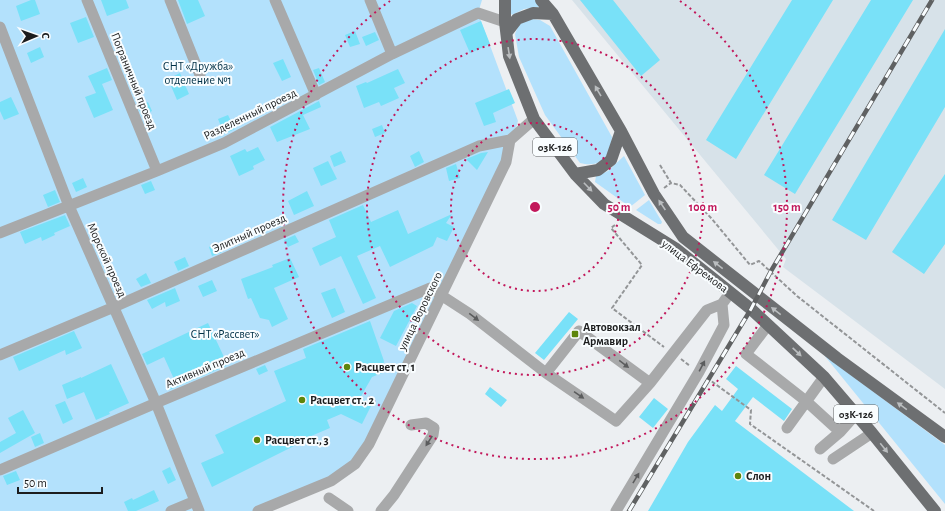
<svg xmlns="http://www.w3.org/2000/svg" width="945" height="511" viewBox="0 0 945 511" font-family="'Alegreya Sans',sans-serif">
<style>
.built{fill:#d7e2e9}
.green{fill:#b3e1fc}
.building{fill:#79e1f8}
.lines{fill:none;stroke-linecap:round;stroke-linejoin:round}
.path{stroke:#939597;stroke-width:2;stroke-dasharray:4 2;stroke-linecap:butt}
.minor{stroke:#a8a9aa;stroke-width:11}
.major{stroke:#6d6f71;stroke-width:12}
.rail-casing{stroke:#5f6162;stroke-width:4.5}
.rail{stroke:#f9fdff;stroke-width:3;stroke-dasharray:9;stroke-linecap:butt}
.oneway{fill:#babdbf}
.oneway2{fill:#5b5c5d}
.ring{fill:none;stroke:#c2185b;stroke-width:2;stroke-dasharray:2 4}
.poi-dot{fill:#5d850b;stroke:#f9fdff;stroke-width:1.5}
.labels{text-anchor:middle;dominant-baseline:central;stroke-width:4;stroke-linejoin:round;paint-order:stroke}
.shield{fill:#f9fdff;stroke:#5e6062;stroke-width:1}
.shield-label{font-size:11px;font-weight:bold;fill:#1c1d1e}
.park-label{font-size:12px;fill:#003046;stroke:#f9fdff}
.street-label{font-size:12px;fill:#1c1d1e;stroke:#f9fdff}
.poi-label{font-size:12px;font-weight:bold;fill:#1c1d1e;stroke:#f9fdff;text-anchor:start}
.centre{fill:#c2185b;stroke:#f9fdff;stroke-width:2}
.ring-label{font-size:12px;text-anchor:middle;font-weight:bold;fill:#c2185b;stroke:#f9fdff;stroke-width:4;stroke-linejoin:round;paint-order:stroke}
</style>
<rect width="100%" height="100%" fill="#eceff2"/>
<!-- built -->
<path class="built" d="M572 0H945V389L783 267 786 259Z"/>
<!-- green -->
<path class="green" d="M0 0H482L478 13 518 121 506 162 355 464 258 511H0Z
M510 0H536L538 3 539 7 524 9 512 15 510 12Z
M532 19 540 20 550 26 612 137C610 157 601 168 580 163L545 115 519 57 515 34 519 24Z
M624 156 645 195 630 207 595 182 596 176 608 171Z
M649 200 662 222 661 224H658L636 210Z
M824 355 945 445V504Z"/>
<!-- building -->
<path class="building" d="M31 0H35L40 14 21 21 16 6Z
M101 0H126L129 8 107 16Z
M178 0H198L205 16 187 24Z
M580 0H613L660 60 641 76Z
M792 0H833L736 159 706 140Z
M871 0H913L795 194 764 175Z
M86 17 94 37 78 43 70 23Z
M481 21 490 44 470 53 460 30Z
M945 29V107L866 240 832 220Z
M355 31 360 44 350 47 345 35Z
M375 32 379 40 366 46 362 37Z
M40 47 44 57 31 63 27 53Z
M283 59 291 77 282 81 273 63Z
M107 68 112 80 102 84 113 110 94 118 85 97 96 93 88 76Z
M319 68 325 82 319 85 313 70Z
M398 69 405 83 394 88 399 98 381 106 379 102 364 108 356 86 366 82 367 83Z
M180 73 189 94 177 100 168 79Z
M509 89 515 103 493 113 496 122 484 126 475 103Z
M11 97 19 114 4 120 0 111V102Z
M319 101 321 107 303 115 310 129 277 142 270 127Z
M148 102 152 111 142 116 138 107Z
M228 115 235 129 224 134 218 119Z
M382 125 385 133 375 137 372 129Z
M258 147 265 160 253 166 254 169 239 176 230 156 245 149 247 152Z
M341 151 346 162 334 167 330 156Z
M419 151 424 162 415 167 410 156Z
M488 152 477 170 466 159 481 153Z
M328 161 337 179 321 186 313 168Z
M456 164 460 178 449 181 446 168Z
M945 174V244L924 274 892 252Z
M83 178 87 187 76 192 72 183Z
M151 181 155 190 145 194 141 185Z
M55 190 60 202 48 207 43 195Z
M307 191 314 206 294 215 288 201Z
M363 205 371 222 398 210 408 234 452 214 446 223 454 227 447 241 437 237 433 246 390 267 380 246 357 256 376 298 363 304 341 256 320 266 312 248 336 237 329 220Z
M65 215 70 226 54 233 55 235 42 241 41 237 25 244 20 232Z
M295 235 299 242 288 247 284 240Z
M218 243 222 252 212 256 209 247Z
M185 257 189 266 178 271 174 262Z
M290 258 299 277 274 288 288 319 272 327 269 320 260 318 251 298 248 299 241 279 273 267 272 265Z
M146 273 151 283 141 287 136 279Z
M212 280 217 291 203 297 198 286Z
M175 288 180 301 166 307 165 302 152 309 147 300Z
M335 288 345 312 332 318 321 293Z
M412 303 417 306 396 346 380 338 394 311Z
M569 312 578 319 544 360 535 353Z
M370 321 384 361 382 373 372 377 360 398 372 404 362 424 341 414 327 420 330 428 297 442 298 444 212 487 201 463 224 453 215 435 286 401 274 371 306 358 303 349Z
M208 323 224 357 222 358 226 366 169 390 166 383 174 379 164 357 147 365 142 354Z
M74 331 82 348 66 355 65 350 19 371 13 357Z
M111 364 129 403 109 412 110 414 96 420 84 392 67 399 62 385 81 377V378Z
M265 365 268 371 259 375 256 369Z
M736 366 792 409 784 421 753 397 735 421 854 511H648L688 442 715 405 722 411 738 389 726 379Z
M490 387 507 400 501 407 485 394Z
M654 398 668 409 653 428 639 417Z
M65 401 73 419 63 424 55 405Z
M23 410 35 433 0 453V442L16 433 8 418Z
M40 433 44 443 35 447 31 437Z
M170 467 176 480 168 484 162 471Z
M16 471 20 480 7 485 3 476Z
M154 490 159 501 136 511H128L124 502 132 498 133 500Z"/>
<g class="lines">
<!-- path -->
<path class="path" d="M660 165 671 183 680 185 712 219 750 265 759 261 797 296 945 413
M664 188 671 183
M615 225 611 228 642 265 612 308 664 347
M681 359 690 366
M707 378 751 410 750 424 874 511"/>
<!-- minor -->
<path class="minor" d="M87 0 157 171
M170 0 200 75
M275 0 316 95
M370 0 392 54
M0 27 69 206 156 403 195 501
M0 233 157 171 224 143 392 54 478 13 505 22
M768 325 746 354 806 401 840 432
M0 355 114 307 479 146 510 140
M546 373 579 331 650 383 707 310 722 304 730 293
M787 428 824 377
M820 449 840 432 856 414
M833 459 872 433
M0 470 156 403 430 288 470 314 546 373 616 421 650 383
M329 498 348 511
M171 511 195 501 199 511
M258 511 331 481 355 464 369 444 506 162 510 140 534 119
M381 511 394 495 433 435 434 428 426 423 411 425
M616 511 699 372 724 325 722 304"/>
<!-- major -->
<path class="major" d="M505 0V22L509 56 534 119 575 174 604 204 675 248 751 309 824 377 872 433 935 511
M541 0 553 14 621 131 654 194 683 237 837 358 945 437
M507 32 517 19 533 13 553 14
M575 174 598 170 611 160 621 131"/>
<!-- rail casing -->
<g class="rail-casing">
<path id="rail" d="M629 511 751 309 771 271 932 0"/>
</g>
<!-- rail -->
<use href="#rail" class="rail"/>
</g>
<!-- one-way arrows -->
<defs><path id="oneway-solid" d="M-6-.8H1V-3.2L6.5 0L1 3.2V.8H-6Z"/></defs>
<g class="oneway">
<use href="#oneway-solid" transform="translate(509 53) rotate(81)"/>
<use href="#oneway-solid" transform="translate(598 91) rotate(-120)"/>
<use href="#oneway-solid" transform="translate(588 187) rotate(46)"/>
<use href="#oneway-solid" transform="translate(662 205) rotate(-124)"/>
<use href="#oneway-solid" transform="translate(718 265) rotate(-142)"/>
<use href="#oneway-solid" transform="translate(776 311) rotate(-142)"/>
<use href="#oneway-solid" transform="translate(797 352) rotate(43)"/>
<use href="#oneway-solid" transform="translate(902 406) rotate(-144)"/>
<use href="#oneway-solid" transform="translate(884 448) rotate(51)"/>
</g>
<g class="oneway2">
<use href="#oneway-solid" transform="translate(474 317) rotate(37)"/>
<use href="#oneway-solid" transform="translate(624 364) rotate(37)"/>
<use href="#oneway-solid" transform="translate(702 366) rotate(-62)"/>
<use href="#oneway-solid" transform="translate(579 395) rotate(34)"/>
<use href="#oneway-solid" transform="translate(429 441) rotate(123)"/>
<use href="#oneway-solid" transform="translate(636 478) rotate(-59)"/>
</g>
<!-- distance rings -->
<g class="ring">
<circle cx="535" cy="207" r="84"/>
<circle cx="535" cy="207" r="168"/>
<path d="M680 1A252 252 0 1 1 390 1"/>
</g>
<!-- markers -->
<g class="poi-dot">
<rect x="571" y="330" width="8" height="8" rx="2"/>
<circle cx="347" cy="367" r="4"/>
<circle cx="302" cy="400" r="4"/>
<circle cx="257" cy="440" r="4"/>
<circle cx="738" cy="476" r="4"/>
</g>
<g class="labels">
<!-- shield labels -->
<g class="shield">
<rect x="533" y="138" width="44" height="18" rx="3"/>
<rect x="834" y="405" width="44" height="18" rx="3"/>
</g>
<g class="shield-label">
<text x="555" y="147">03К-126</text>
<text x="856" y="414">03К-126</text>
</g>
<!-- park labels -->
<g class="park-label">
<text x="198" y="66">СНТ «Дружба»<tspan x="198" dy="14">отделение №1</tspan></text>
<text x="225" y="334">СНТ «Рассвет»</text>
</g>
<!-- street labels -->
<g class="street-label">
<text transform="translate(134 81) rotate(68)">Пограничный проезд</text>
<text transform="translate(250 114) rotate(-26)">Разделенный проезд</text>
<text transform="translate(249 233) rotate(-24)">Элитный проезд</text>
<text transform="translate(107 260) rotate(66)">Морской проезд</text>
<text transform="translate(695 266) rotate(37)">улица Ефремова</text>
<text transform="translate(420 311) rotate(-64)">улица Воровского</text>
<text transform="translate(205 368) rotate(-23)">Активный проезд</text>
</g>
<!-- poi labels -->
<g class="poi-label">
<text x="583" y="327">Автовокзал<tspan x="583" dy="14">Армавир</tspan></text>
<text x="355" y="367">Расцвет ст, 1</text>
<text x="310" y="400">Расцвет ст., 2</text>
<text x="265" y="440">Расцвет ст., 3</text>
<text x="746" y="476">Слон</text>
</g>
</g>
<circle cx="535" cy="207" r="6" class="centre"/>
<g class="ring-label">
<text x="619" y="211">50 m</text>
<text x="703" y="211">100 m</text>
<text x="787" y="211">150 m</text>
</g>
<!-- north arrow -->
<g transform="translate(36 36) rotate(88)" stroke="#f9fdff" stroke-width="3" paint-order="stroke">
<path d="M0-3L7 15L0 10L-7 15Z" fill="#1c1d1e"/>
<text y="-6" font-size="11" font-weight="bold" text-anchor="middle" fill="#1c1d1e">С</text>
</g>
<!-- scale -->
<path d="M18 487v6h84v-6" fill="none" stroke="#1c1d1e" stroke-width="2"/>
<text x="24" y="487" font-size="12" fill="#1c1d1e" stroke="#f9fdff" stroke-width="3" paint-order="stroke">50 m</text>
</svg>
